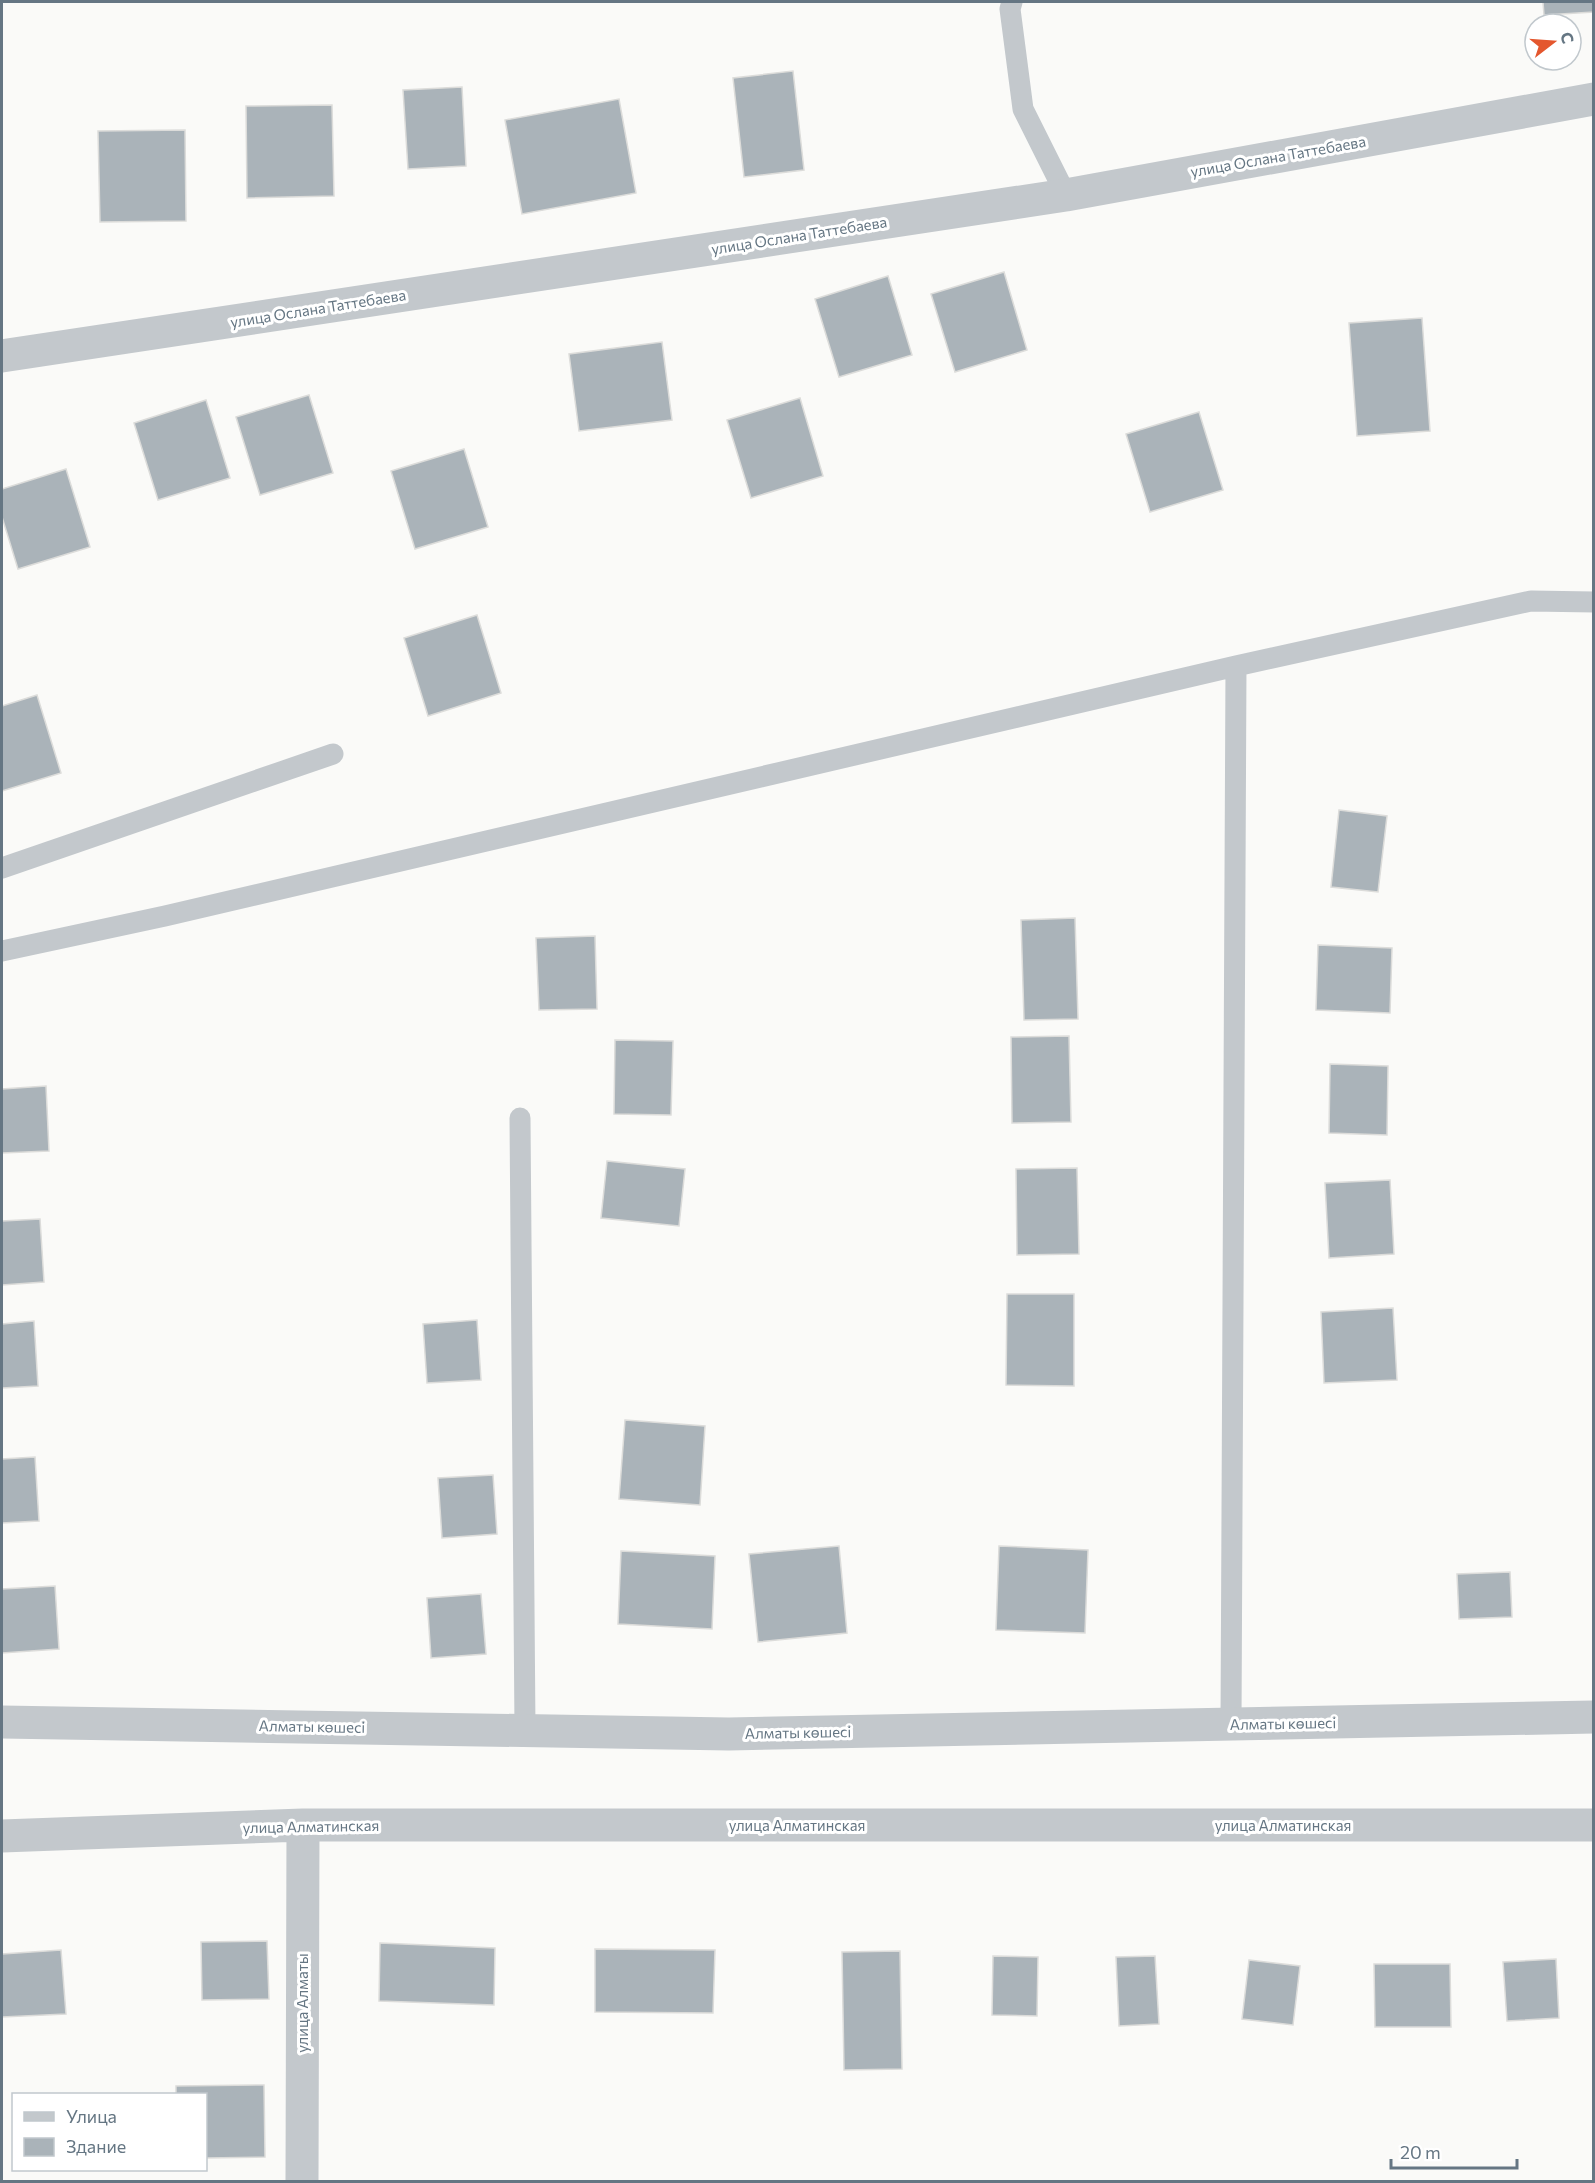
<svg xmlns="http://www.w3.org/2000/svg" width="1595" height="2183" viewBox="0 0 1595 2183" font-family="Commissioner,sans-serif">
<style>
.building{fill:#aab3b9;stroke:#dcdcda;stroke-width:1.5}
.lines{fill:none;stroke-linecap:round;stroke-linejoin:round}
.service{stroke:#c3c8cc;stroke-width:21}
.minor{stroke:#c3c8cc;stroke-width:33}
.labels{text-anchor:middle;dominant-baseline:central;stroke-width:6;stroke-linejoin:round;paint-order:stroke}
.street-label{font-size:15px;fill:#657683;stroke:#fff}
</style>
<rect width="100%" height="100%" fill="#fafaf8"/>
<!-- building -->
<path class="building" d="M1543 2H1594V12L1544 15Z
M793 71 804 170 744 177 733 78Z
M462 87 466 166 408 169 403 90Z
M619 99 636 193 522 214 505 120Z
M332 105 334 196 247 198 246 106Z
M185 130 186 221 100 222 98 131Z
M1004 272 1027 350 955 372 931 294Z
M888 276 912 355 839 377 815 299Z
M1422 318 1430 431 1357 436 1349 323Z
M662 342 672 420 579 431 569 354Z
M309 395 333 473 260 495 236 417Z
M800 398 823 476 751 498 727 420Z
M206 400 230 478 158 500 134 423Z
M1199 412 1223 490 1150 512 1126 434Z
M464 449 488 527 415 549 391 471Z
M66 469 90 547 18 569 2 517V489Z
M477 615 501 693 428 716 404 638Z
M37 695 61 773 2 791V706Z
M1339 810 1387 816 1378 892 1331 887Z
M1075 918 1078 1019 1024 1020 1021 920Z
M595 936 597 1009 539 1010 536 938Z
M1318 945 1392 948 1390 1013 1316 1010Z
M1069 1036 1071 1122 1012 1123 1011 1037Z
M615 1040 673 1041 671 1115 614 1114Z
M1330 1064 1388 1066 1387 1135 1329 1133Z
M46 1086 49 1151 2 1153V1089Z
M607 1161 685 1169 679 1226 601 1218Z
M1077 1168 1079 1254 1017 1255 1016 1169Z
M1390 1180 1394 1254 1329 1258 1325 1183Z
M40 1219 44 1282 2 1285V1221Z
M1007 1294H1074V1386L1006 1385Z
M1393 1308 1397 1380 1324 1383 1321 1312Z
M477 1320 481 1380 427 1383 423 1324Z
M34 1321 38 1386 2 1388V1324Z
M625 1420 705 1426 700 1505 619 1499Z
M35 1457 39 1521 2 1523V1459Z
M493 1475 497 1534 442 1538 438 1478Z
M839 1546 847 1633 758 1642 749 1554Z
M999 1546 1088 1550 1085 1633 996 1630Z
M621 1551 715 1556 712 1629 618 1624Z
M1510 1572 1512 1617 1459 1619 1457 1574Z
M55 1586 59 1649 2 1653V1589Z
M481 1594 486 1654 431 1658 427 1598Z
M267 1941 269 1999 202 2000 201 1942Z
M380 1943 495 1948 494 2005 379 2001Z
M595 1949 715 1950 713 2013 595 2012Z
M61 1950 66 2014 2 2017V1954Z
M900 1951 902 2069 844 2070 842 1952Z
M993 1956 1038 1957 1037 2016 992 2015Z
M1155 1956 1159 2024 1119 2026 1116 1957Z
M1556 1959 1559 2018 1507 2021 1503 1962Z
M1249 1960 1300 1966 1293 2025 1242 2019Z
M1374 1964H1450L1451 2027H1375Z
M264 2085 265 2157 206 2158V2094H176V2086Z"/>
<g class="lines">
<!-- service -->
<path class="service" d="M1012 2 1010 9 1023 109 1066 195
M2 868 333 754
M2 951 165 916 1236 666 1531 601 1594 602
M520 1118 525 1729
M1231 1724 1236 666"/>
<!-- minor -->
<path class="minor" d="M2 356 1066 195 1594 99
M2 1722 729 1734 1594 1717
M2 1836 303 1825H1594
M302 2182 303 1825"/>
</g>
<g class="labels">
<!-- street labels -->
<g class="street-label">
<text transform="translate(1278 156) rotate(-10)">улица Ослана Таттебаева</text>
<text transform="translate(799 235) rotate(-9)">улица Ослана Таттебаева</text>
<text transform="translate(318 308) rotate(-9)">улица Ослана Таттебаева</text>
<text transform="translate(1283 1723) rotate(-1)">Алматы көшесі</text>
<text transform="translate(312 1726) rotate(1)">Алматы көшесі</text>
<text transform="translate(798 1732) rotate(-1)">Алматы көшесі</text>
<text x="797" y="1825">улица Алматинская</text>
<text x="1283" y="1825">улица Алматинская</text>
<text transform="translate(311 1826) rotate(-1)">улица Алматинская</text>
<text transform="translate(302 2003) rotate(-90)">улица Алматы</text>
</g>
</g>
<!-- border -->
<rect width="1595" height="2183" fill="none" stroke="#657683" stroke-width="6"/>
<!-- legend -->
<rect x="12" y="2093" width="195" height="78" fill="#ffffff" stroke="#c1c8cd" stroke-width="1.5"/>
<rect x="24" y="2112" width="30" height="9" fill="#c3c8cc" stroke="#c1c8cd" stroke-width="1.5"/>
<text x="66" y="2123" font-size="18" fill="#657683">Улица</text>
<rect x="24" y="2138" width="30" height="18" fill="#aab3b9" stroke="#c1c8cd" stroke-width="1.5"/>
<text x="66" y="2153" font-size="18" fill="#657683">Здание</text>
<!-- north arrow -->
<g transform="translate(1553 42) rotate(73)"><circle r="28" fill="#ffffff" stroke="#c1c8cd" stroke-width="1.5"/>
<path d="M0-4.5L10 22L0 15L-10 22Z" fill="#e4572e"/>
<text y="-9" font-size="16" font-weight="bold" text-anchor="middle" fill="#657683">С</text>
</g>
<!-- scale -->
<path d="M1391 2159v9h126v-9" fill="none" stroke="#657683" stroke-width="3"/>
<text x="1400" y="2159" font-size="18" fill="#657683" stroke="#ffffff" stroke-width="4.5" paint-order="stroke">20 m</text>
</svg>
